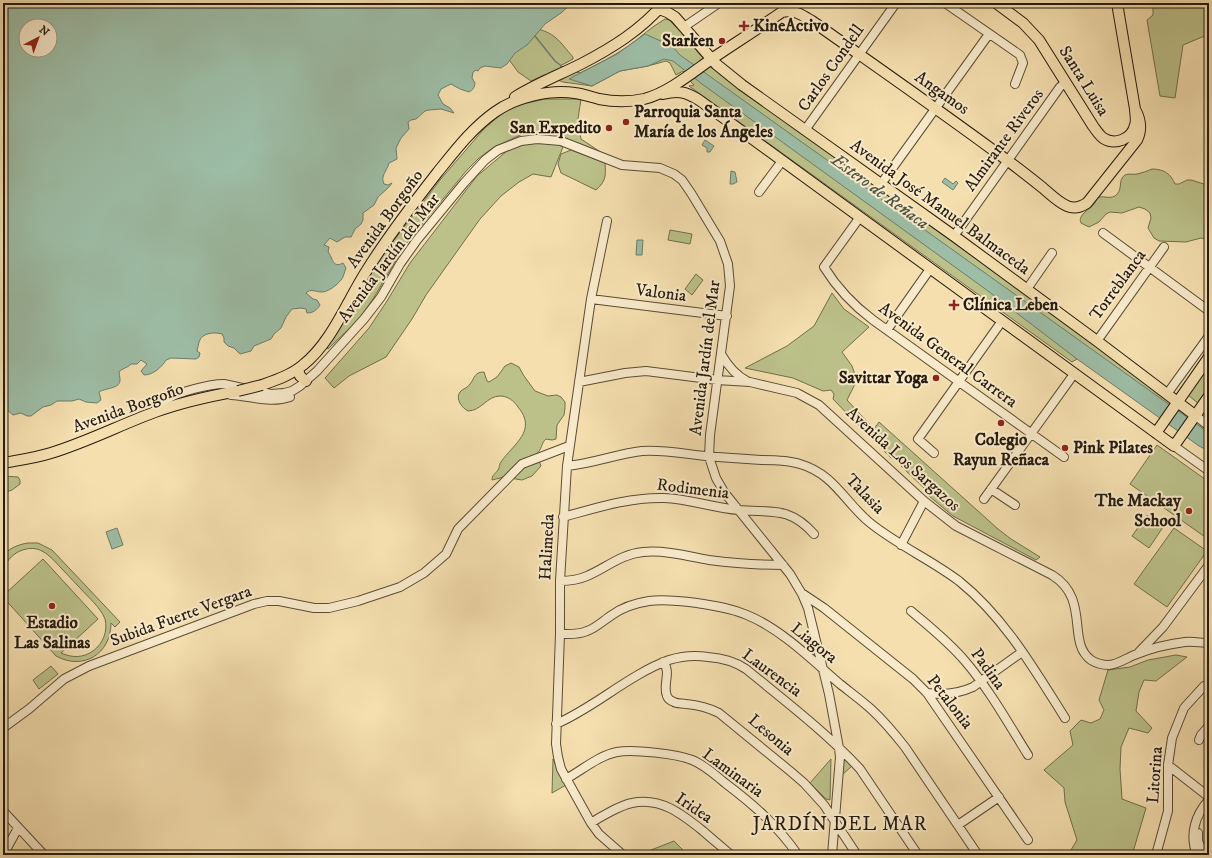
<svg xmlns="http://www.w3.org/2000/svg" width="1212" height="858" viewBox="0 0 1212 858" font-family="'IM FELL DW Pica',serif">
<style>
.green{fill:#bcc18a;stroke:#716e4c}
.water{fill:#9dbda6;stroke:#6d7c69;fill-rule:evenodd}
.lines{fill:none;stroke-linecap:round;stroke-linejoin:round}
.stream{stroke:#6d7c69;stroke-width:1.5}
.minor-casing{stroke:#5a4c36;stroke-width:10}
.major-casing{stroke:#261b0e;stroke-width:12}
.minor{stroke:#f8eacb;stroke-width:8}
.major{stroke:#f5dfaf;stroke-width:10}
.major-bridge-casing{stroke:#261b0e;stroke-width:12;stroke-linecap:butt}
.major-bridge{stroke:#f5dfaf;stroke-width:10}
.poi-dot{fill:#8f2418;stroke:#f8eacb;stroke-width:1.5}
.labels{text-anchor:middle;dominant-baseline:central;stroke-width:4;stroke-linejoin:round;paint-order:stroke}
.poi-label{font-size:17px;font-weight:bold;fill:#261b0e;stroke:#f8eacb;text-anchor:start}
.street-label{font-size:17px;fill:#261b0e;stroke:#f8eacb}
.water-label{font-size:18px;font-style:italic;fill:#505443;stroke:#f8eacb}
.quarter-label{font-size:19px;letter-spacing:1px;fill:#261b0e;stroke:#f8eacb}
</style>
<rect width="100%" height="100%" fill="#f5dfaf"/>
<filter id="stains"><feTurbulence type="fractalNoise" baseFrequency=".005" numOctaves="4"/><feColorMatrix values="0 0 0 0 .2 0 0 0 0 .09 0 0 0 0 .02 0 0 0 .5 -.17"/></filter>
<radialGradient id="worn" r=".72"><stop offset=".6" stop-color="#630" stop-opacity="0"/><stop offset="1" stop-color="#630" stop-opacity=".3"/></radialGradient>
<!-- green -->
<path class="green" d="M1153 3H1209V36L1207 35 1183 45 1175 98 1160 96 1147 20 1153 15Z
M665 19 669 20 683 34 701 56 717 71 754 97 797 131 890 193 1209 428V448L1071 354 1077 359 1072 362 689 86 694 85 690 81 692 80 683 71 676 75 670 63 666 61 648 66 620 71 592 86 563 82 544 75 531 81 518 72 505 54 533 28C555 32 559 41 573 57V59L560 66 580 73C596 65 612 57 627 47 640 38 651 27 665 19Z
M545 99H581L576 132 580 133 581 139 608 157 556 135 525 133 494 147 479 158 467 170 405 245 373 299 359 319 328 349 326 347 344 320 369 277 385 252 440 180 483 130 502 113 518 105Z
M531 142 557 144 563 147 551 177 533 174 519 182 501 196 480 219 426 295 412 319 386 357 349 376 334 388 325 378 369 328 387 301 410 263 477 176 507 151Z
M571 150 605 163C606 176 606 181 596 190L561 173 558 164 561 154Z
M1152 169C1164 169 1171 174 1175 184H1179L1187 180H1191L1204 184 1209 192V240L1201 238 1186 242 1159 241 1154 238 1148 228 1151 218 1150 213 1145 209 1139 207 1122 213 1110 212 1106 214 1099 222 1089 227 1081 223C1080 220 1080 221 1081 217 1084 211 1090 209 1094 204 1096 201 1096 198 1100 197 1105 196 1109 199 1115 196 1124 190 1117 180 1125 175 1129 173 1133 175 1137 174 1142 173 1147 171 1152 169Z
M670 230 692 234 690 244 668 240Z
M696 274 703 280 692 295 685 289Z
M832 293 844 309 869 327 842 352 852 366 857 380 847 400 874 429 879 422 998 529 1011 539 1040 557 1036 560 953 516 923 491 925 489 901 466 903 462 900 459 896 457 891 458 857 424 833 399 834 394 831 390 823 391 793 378 745 368 787 346 814 326Z
M511 363 519 367 524 376 535 391 548 396 557 395 561 397 565 402V408L564 415 557 425 556 439 552 440 546 439C541 443 542 450 537 453L538 458 541 466 532 476 522 480 504 477 492 480C492 475 495 474 498 470 500 467 499 464 501 462 513 444 538 431 518 407 514 401 508 396 500 396 487 396 481 411 468 411 462 408 455 399 460 392 462 389 468 388 470 384 475 378 474 372 484 372L487 381 489 382 497 377 505 366Z
M1209 363V387L1199 404 1188 395Z
M1157 445 1209 482V538L1208 539 1130 484Z
M3 476 18 477 20 480V484L12 490 3 493Z
M1147 515 1163 527 1149 548 1132 536Z
M1174 528 1207 551 1167 607 1134 584Z
M28 543H38L52 550 120 622 115 627 111 623C111 654 83 671 56 656L3 597V585L6 593 43 559 98 619 61 653C72 658 83 658 93 651 103 644 108 631 105 619 101 608 87 596 80 588 74 581 67 575 61 568 49 555 39 543 20 551 11 555 6 562 3 571 3 567 2 562 3 558 5 549 20 544 28 543Z
M1176 655 1187 657 1156 681 1144 680 1139 692 1136 711 1152 728 1148 733 1129 728 1121 747 1120 769 1122 799 1146 808 1133 852 1123 855H1068L1077 840 1065 802 1064 788 1044 770 1073 745 1070 731 1081 720 1091 723 1100 719 1104 710 1099 700 1108 670 1130 667 1148 660Z
M51 666 58 674 39 689 33 680Z
M553 759 566 785 552 793Z
M831 759 830 800 826 799 810 783Z
M844 759H846L853 765 842 775V761Z
M674 841 683 850 680 855H647L648 852 651 850Z"/>
<!-- water -->
<path class="water" d="M3 3H487L484 4 486 7 489 5 488 3H572L561 13 545 24 527 45 515 53 507 64 501 68 485 66 480 68 478 71 476 70 473 72 472 78 475 83C474 88 474 89 469 92L460 89 451 84 441 89 438 95 443 104 450 108 454 113 441 109 429 110 425 111 416 119 411 120 408 122 409 129 401 138 396 148 397 159 389 163C387 171 380 176 384 184L388 185 392 183 389 187 378 197 374 205 363 213V220L361 224 355 229 351 237H345L337 242 330 238 324 245 329 247 328 252C333 257 332 269 343 263L346 268C344 272 344 277 341 280 337 285 328 292 322 292 315 292 311 288 306 293L313 299 317 300 320 305C317 310 313 313 307 313L306 309 301 308 292 309 286 317 281 328 274 334 271 339 254 346 251 351 240 354 234 348 228 346 224 342V338L222 334C215 332 202 332 199 342 198 345 198 348 197 351L200 353 199 357 196 359 171 358 166 360C162 367 153 375 144 375L141 371 147 364 141 360 137 364H131C128 368 122 368 119 372 119 374 120 377 120 379 121 389 105 388 99 392L101 400 97 403 86 402 79 399 72 401H57L51 405 43 407 31 416H27L21 413 13 415C9 412 7 409 3 407V368L5 362 3 360ZM26 26H50V50H26Z
M645 34 672 46 680 55 1209 433V451L1199 446 1077 359 984 288 702 84 673 61 664 59 648 66 620 71 592 86 569 79 617 54Z
M705 140 714 146 710 152H707V148L702 145Z
M731 171 735 172 737 182 733 184H730Z
M945 178 953 184 956 181 958 183 953 190 942 182Z
M637 240H643L642 255H636Z
M117 528 123 545 112 549 106 532Z"/>
<g class="lines">
<!-- stream -->
<path class="stream" d="M535 36 555 61 564 68"/>
<!-- minor casing -->
<g class="minor-casing">
<path id="minor" d="M945 3 1020 55 1023 63 1015 84
M684 27 719 3
M805 130 896 3
M881 184 989 34
M759 192 782 161
M860 217 824 267C837 288 853 305 873 320L1064 457
M607 221 591 299 567 466 560 581V634L556 744 558 757 561 769 591 823 599 834 623 855
M1103 233 1209 311
M954 236 1060 87 1065 83
M1027 289 1052 253
M591 299 727 316
M887 330 930 269
M1097 341 1164 247
M721 354C728 366 735 375 747 381
M579 382 625 373 646 371 717 380 750 382 797 393 819 405 924 501 956 526 1052 575C1091 599 1066 642 1091 660 1096 663 1103 665 1109 665 1119 664 1128 657 1137 654 1152 648 1169 644 1185 642 1193 641 1201 643 1209 643
M1167 394 1209 336
M231 395C251 396 270 404 290 397
M156 412C159 407 161 403 166 400 177 392 210 384 224 384L271 394 284 393 292 391 300 386 317 371 364 319 381 297 400 264 417 240 464 183 485 160 498 150 521 141 537 139 561 141 622 165 660 168 674 174 682 180 691 193 720 241 728 264 730 286 710 435 709 457 716 478 724 492 790 574 802 594 808 608 829 694 839 748 840 757 832 855
M1196 416 1209 426
M1174 446 1209 471
M934 453 918 439 1002 321
M567 466C592 464 616 454 642 451 667 449 693 456 718 457 732 458 747 459 761 460 774 460 788 460 800 464 834 474 844 501 869 522 897 545 930 559 959 581 1005 618 1034 669 1065 718
M991 489 1015 505
M984 499 1074 374
M563 517C596 508 630 497 664 498 690 499 714 508 739 510 772 513 789 506 814 534
M901 545 924 501
M560 581C570 581 578 580 587 576 606 568 621 554 643 552 665 550 688 556 709 560 733 563 759 565 783 565
M803 594 824 608 913 679 927 693 1028 840
M911 611C930 627 949 642 965 661 989 689 1008 723 1028 755
M560 634C569 634 578 635 587 631 596 628 604 620 612 615 623 607 636 603 649 601 665 599 681 601 697 603 715 606 731 608 747 615 781 629 812 660 840 684 850 692 861 700 871 709 883 720 894 733 905 747L978 855
M1139 652 1163 627 1209 565
M663 662C672 672 662 685 667 696 668 699 671 701 674 702 677 704 682 703 686 704 698 705 709 708 719 713L790 771 804 783 824 805 857 855
M927 693C943 695 958 694 973 687L1022 652
M556 724C586 711 610 691 638 675 648 669 658 664 669 660 682 656 695 655 708 657 722 658 734 661 746 669 785 701 826 732 860 769L918 855
M3 728 29 709 64 679 89 666 254 604 267 601H279L314 608H329L358 601 400 587 424 573 446 554 458 529 522 464 569 446
M1199 740 1201 735 1209 726
M1168 765 1209 797
M566 779C582 770 600 755 617 752 633 749 677 754 692 760 705 765 715 775 725 783 754 805 777 825 798 855
M3 811 44 855
M591 823C600 817 621 805 632 803 661 797 682 814 703 831 712 839 722 847 731 855
M958 825 999 797
M1198 833V841L1204 855
M3 855 18 828
M1156 855 1168 811V765L1172 738 1184 708 1204 686H1209
M1197 855C1189 835 1195 815 1209 800"/>
</g>
<!-- major casing -->
<g class="major-casing">
<path id="major" d="M996 3 1023 23 1039 40 1093 126C1096 130 1099 135 1103 138 1115 146 1132 139 1135 125 1137 120 1135 114 1135 109L1117 3
M659 9 667 12 675 17 716 64 742 85 954 236 1097 341 1196 416
M782 12C794 9 802 15 812 21 874 65 936 108 997 153 1013 164 1028 176 1043 188 1050 194 1058 202 1067 206 1074 209 1081 207 1087 203L1137 140C1142 130 1141 120 1135 109
M663 94C679 90 686 92 699 100L1174 446 1209 396
M515 97C536 84 559 75 581 64 612 48 641 30 664 3
M298 369 300 376 306 381
M262 385C276 380 291 375 303 365 332 342 347 301 367 270 388 236 412 205 437 173 454 152 472 128 495 112 516 97 550 89 575 93 583 94 591 97 599 99 614 102 630 102 644 99 668 93 693 72 713 58 740 40 768 22 795 3
M1156 433 1209 357
M3 463C19 460 35 458 51 453 87 442 120 425 155 412 182 402 210 396 238 391"/>
</g>
<!-- minor -->
<use href="#minor" class="minor"/>
<!-- major -->
<use href="#major" class="major"/>
<!-- major-bridge casing -->
<g class="major-bridge-casing">
<path id="major-bridge" d="M238 391 262 385"/>
</g>
<!-- major-bridge -->
<use href="#major-bridge" class="major-bridge"/>
</g>
<!-- markers -->
<g class="poi-dot">
<path d="M742 20h4v4h4v4h-4v4h-4v-4h-4v-4h4z"/>
<circle cx="722" cy="41" r="4"/>
<circle cx="626" cy="122" r="4"/>
<circle cx="609" cy="128" r="4"/>
<path d="M952 299h4v4h4v4h-4v4h-4v-4h-4v-4h4z"/>
<circle cx="936" cy="378" r="4"/>
<circle cx="1001" cy="423" r="4"/>
<circle cx="1065" cy="448" r="4"/>
<circle cx="1189" cy="511" r="4"/>
<circle cx="52" cy="606" r="4"/>
</g>
<g class="labels">
<!-- poi labels -->
<g class="poi-label">
<text x="753" y="26">KineActivo</text>
<text x="714" y="41" text-anchor="end">Starken</text>
<text x="634" y="112">Parroquia Santa<tspan x="634" dy="20">María de los Ángeles</tspan></text>
<text x="601" y="128" text-anchor="end">San Expedito</text>
<text x="963" y="305">Clínica Leben</text>
<text x="928" y="378" text-anchor="end">Savittar Yoga</text>
<text x="1001" y="440" text-anchor="middle">Colegio<tspan x="1001" dy="20">Rayun Reñaca</tspan></text>
<text x="1073" y="448">Pink Pilates</text>
<text x="1181" y="501" text-anchor="end">The Mackay<tspan x="1181" dy="20">School</tspan></text>
<text x="52" y="623" text-anchor="middle">Estadio<tspan x="52" dy="20">Las Salinas</tspan></text>
</g>
<!-- street labels -->
<g class="street-label">
<text transform="translate(831 68) rotate(-55)">Carlos Condell</text>
<text transform="translate(1084 81) rotate(58)">Santa Luisa</text>
<text transform="translate(942 93) rotate(35)">Angamos</text>
<text transform="translate(1004 140) rotate(-54)">Almirante Riveros</text>
<text transform="translate(940 207) rotate(36)">Avenida José Manuel Balmaceda</text>
<text transform="translate(385 219) rotate(-54)">Avenida Borgoño</text>
<text transform="translate(389 258) rotate(-53)">Avenida Jardín del Mar</text>
<text transform="translate(1118 285) rotate(-54)">Torreblanca</text>
<text transform="translate(661 293) rotate(7)">Valonia</text>
<text transform="translate(948 355) rotate(36)">Avenida General Carrera</text>
<text transform="translate(705 358) rotate(-83)">Avenida Jardín del Mar</text>
<text transform="translate(128 408) rotate(-20)">Avenida Borgoño</text>
<text transform="translate(903 459) rotate(42)">Avenida Los Sargazos</text>
<text transform="translate(693 489) rotate(7)">Rodimenia</text>
<text transform="translate(865 494) rotate(46)">Talasia</text>
<text transform="translate(547 547) rotate(-87)">Halimeda</text>
<text transform="translate(181 616) rotate(-20)">Subida Fuerte Vergara</text>
<text transform="translate(814 643) rotate(39)">Liagora</text>
<text transform="translate(988 669) rotate(54)">Padina</text>
<text transform="translate(772 673) rotate(36)">Laurencia</text>
<text transform="translate(950 702) rotate(52)">Petalonia</text>
<text transform="translate(771 735) rotate(40)">Lesonia</text>
<text transform="translate(733 773) rotate(36)">Laminaria</text>
<text transform="translate(1155 775) rotate(-86)">Litorina</text>
<text transform="translate(694 808) rotate(34)">Iridea</text>
</g>
<!-- water labels -->
<g class="water-label">
<text transform="translate(880 192) rotate(36)">Estero de Reñaca</text>
</g>
<!-- quarter labels -->
<g class="quarter-label">
<text x="840" y="824">JARDÍN DEL MAR</text>
</g>
</g>
<!-- margin -->
<rect width="1212" height="858" fill="none" stroke="#f5dfaf" stroke-width="16"/>
<rect x="4" y="4" width="1204" height="850" fill="none" stroke="#261b0e" stroke-width="2"/>
<rect x="8" y="8" width="1196" height="842" fill="none" stroke="#261b0e"/>
<!-- north arrow -->
<g transform="translate(38 38) rotate(41)"><circle r="19" fill="#f8eacb" stroke="#a4977f"/>
<path d="M0-3L7 15L0 10L-7 15Z" fill="#8f2418"/>
<text y="-6" font-size="11" font-weight="bold" text-anchor="middle" fill="#261b0e">N</text>
</g>
<rect width="100%" height="100%" filter="url(#stains)"/>
<rect width="100%" height="100%" fill="url(#worn)"/>
</svg>
